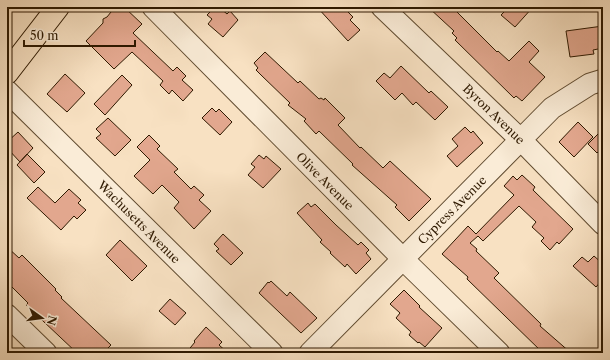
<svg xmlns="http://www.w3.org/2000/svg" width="610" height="360" viewBox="0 0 610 360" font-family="'Libre Caslon Text',serif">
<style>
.building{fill:#e2a78e;stroke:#2e1900}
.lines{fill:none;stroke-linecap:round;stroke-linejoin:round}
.minor-casing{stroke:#604b30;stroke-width:23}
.major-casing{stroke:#2e1900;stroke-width:24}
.minor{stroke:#faecd7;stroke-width:21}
.major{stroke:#f8e1c2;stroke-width:22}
.labels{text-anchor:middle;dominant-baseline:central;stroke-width:3.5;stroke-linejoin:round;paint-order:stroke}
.street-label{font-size:12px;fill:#2e1900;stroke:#faecd7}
</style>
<rect width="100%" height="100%" fill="#f8e1c2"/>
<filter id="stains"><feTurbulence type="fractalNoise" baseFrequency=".005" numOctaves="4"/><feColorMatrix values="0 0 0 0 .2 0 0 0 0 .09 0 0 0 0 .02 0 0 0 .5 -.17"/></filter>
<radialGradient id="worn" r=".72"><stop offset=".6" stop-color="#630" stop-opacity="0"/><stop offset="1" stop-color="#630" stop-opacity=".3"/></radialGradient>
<!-- building -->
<path class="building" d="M115 7H124L142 24 133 33 173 71 177 67 186 76 182 80 193 90 183 101 172 90 169 94 160 85 163 81 132 52 114 69 86 41 103 23V19L107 17Z
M215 7H219L227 14 230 11 238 20 223 37 208 24 212 19 207 15Z
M317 7H343L353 17 350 20 360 30 348 41Z
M428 7H452L497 52 498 51 509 61 529 41 539 51 529 62 545 77 522 101 516 96 514 98 455 40 457 38 452 33 454 31Z
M509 7H533L515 27 501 15Z
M603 26V48L593 50 594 54 570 57 566 31Z
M265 52 298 83 300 81 319 99 321 98 324 100 325 98 345 118 338 125 360 148 361 147 383 168 390 161 431 199 409 221 395 207 397 205 352 165 353 164 319 131 316 134 304 121 306 119 288 105 290 103 261 75 256 70 258 68 254 63Z
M401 66 429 93 431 91 448 107 435 120 416 102 413 105 402 93 395 100 376 81 384 73 390 78Z
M65 74 85 93 67 112 47 94Z
M122 75 132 85 105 115 94 104Z
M212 108 216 112 219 109 232 122 220 135 202 118Z
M108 118 131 140 115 156 96 138 101 134 96 129Z
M578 122 593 137 574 157 559 142Z
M465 127 471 133 473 131 483 143 457 167 447 156 458 146 452 139Z
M603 129V147L597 153 588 144Z
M18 132 33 148 20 162 7 148V142Z
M149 135 160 146 157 149 178 169 174 172 191 189 194 186 204 195 199 200 211 211 194 229 174 208 179 202 162 185 153 194 134 176 150 160 137 147Z
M27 154 45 172 34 183 17 165Z
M259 155 264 159 266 156 281 169 263 188 248 175 255 167 251 164Z
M522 175 535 187 533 190 573 229 559 244 557 242 550 250 541 241 544 238 532 227 536 222 519 206 483 241 478 236 470 243 477 249 476 251 499 273 494 278 541 324 540 326 571 353H543L467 279 468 277 442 254 468 226 476 234 514 195 504 186 513 176 517 180Z
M38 187 55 203 69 189 81 200 78 203 86 210 77 219 74 216 61 230 27 198Z
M308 203 311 207 315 204 336 225 358 245 361 242 369 250 366 253 371 259 356 274 347 264 345 267 330 253 331 252 320 242 322 240 297 213Z
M223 234 243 253 231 265 216 251 219 249 214 244Z
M120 240 147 266 132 281 106 255Z
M7 247 19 258 22 255 56 289 55 290 62 297 61 298 111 345 103 353H77L26 305 28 303 7 282Z
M594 256 603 264V279L596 287 573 266 582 257 588 262Z
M271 281 287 296 290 292 317 318 301 333 259 293 268 282 269 283Z
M404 290 420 306 419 307 442 328 425 347 419 342 418 343 409 335 411 332 396 318 400 313 390 304Z
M170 299 186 313 175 325 159 311Z
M206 327 222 342 219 345 228 353H186L195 342 194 341Z"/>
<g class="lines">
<!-- minor casing -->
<g class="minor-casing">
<path id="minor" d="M153 7 411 267 499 353
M382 7 521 140 603 224
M7 91 272 353
M7 315 46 353
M310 353 552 108 590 84 603 80"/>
</g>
<!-- major casing -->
<g class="major-casing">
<path id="major" d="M7 73 58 7"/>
</g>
<!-- minor -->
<use href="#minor" class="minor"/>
<!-- major -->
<use href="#major" class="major"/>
</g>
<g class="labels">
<!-- street labels -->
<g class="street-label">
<text transform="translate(494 114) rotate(44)">Byron Avenue</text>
<text transform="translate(325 181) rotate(45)">Olive Avenue</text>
<text transform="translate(452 210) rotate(-45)">Cypress Avenue</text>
<text transform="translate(139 222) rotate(45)">Wachusetts Avenue</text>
</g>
</g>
<!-- margin -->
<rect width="610" height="360" fill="none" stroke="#f8e1c2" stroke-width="24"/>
<rect x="8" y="8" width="594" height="344" fill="none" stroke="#2e1900" stroke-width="2"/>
<rect x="12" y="12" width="586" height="336" fill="none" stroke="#2e1900"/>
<!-- north arrow -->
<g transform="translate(42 318) rotate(104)" stroke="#faecd7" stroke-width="3" paint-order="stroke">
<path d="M0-3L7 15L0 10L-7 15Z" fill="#2e1900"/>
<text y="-6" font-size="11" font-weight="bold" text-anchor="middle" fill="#2e1900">N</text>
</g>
<!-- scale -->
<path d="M24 40v6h111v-6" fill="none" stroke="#2e1900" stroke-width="2"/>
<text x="30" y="40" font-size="12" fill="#2e1900" stroke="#faecd7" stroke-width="3" paint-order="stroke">50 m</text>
<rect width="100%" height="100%" filter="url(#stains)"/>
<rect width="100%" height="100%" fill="url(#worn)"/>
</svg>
